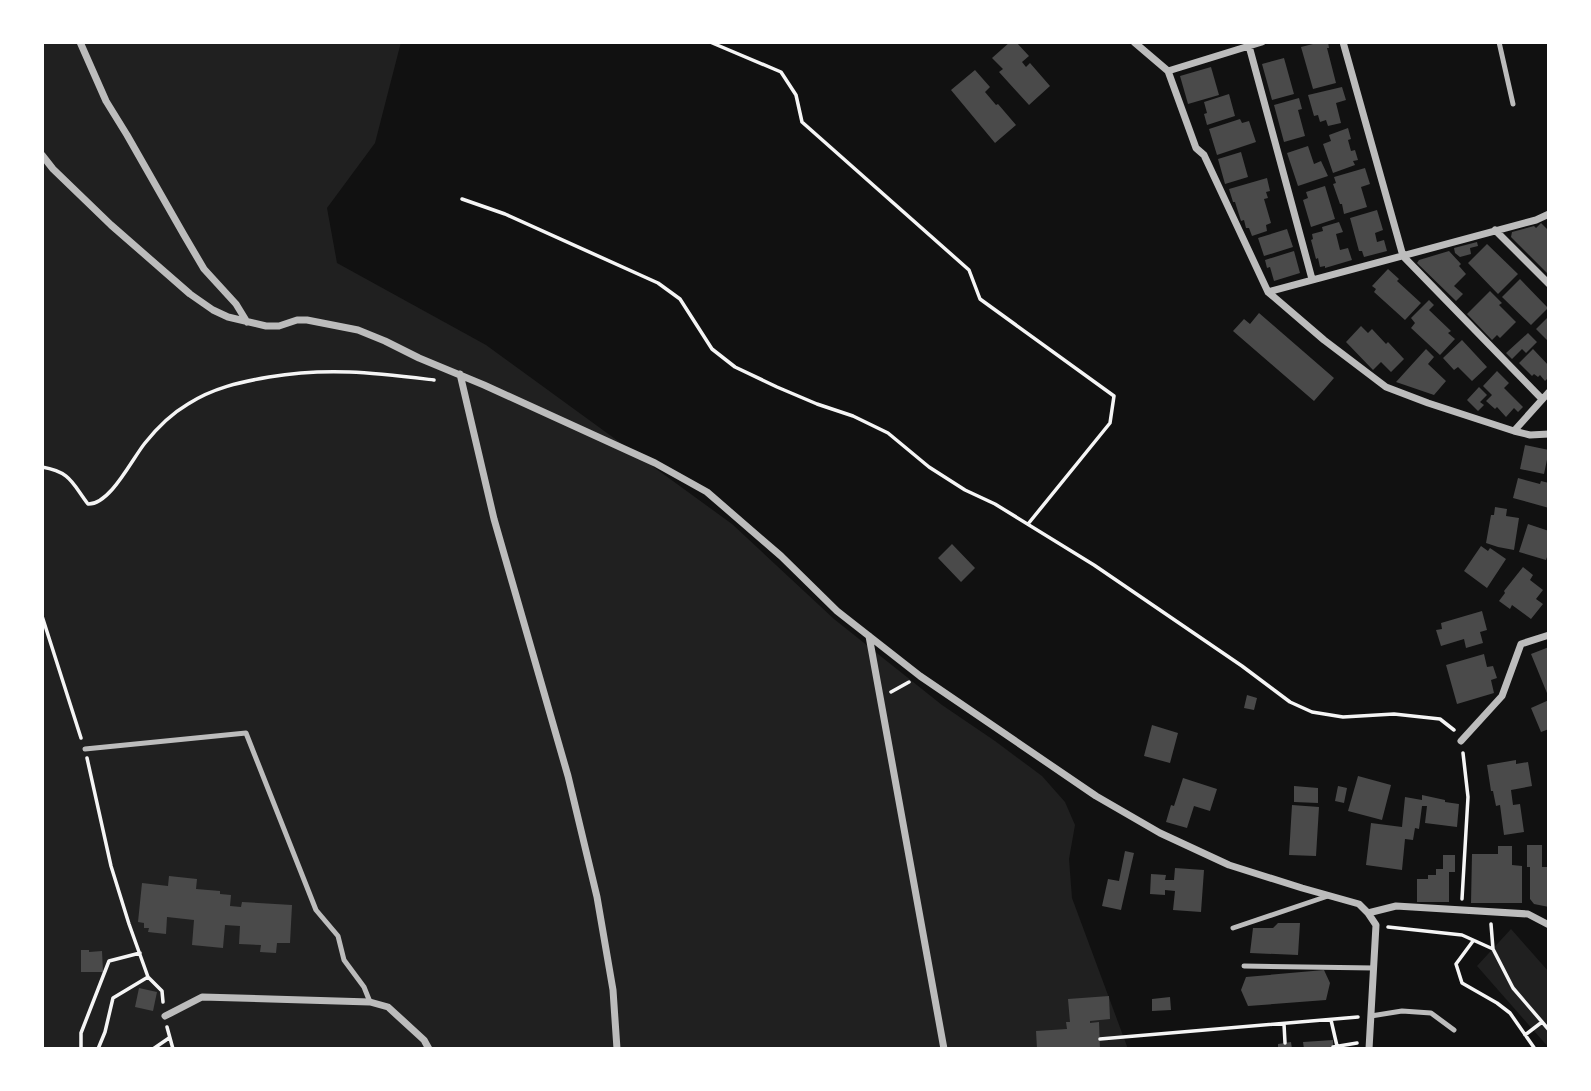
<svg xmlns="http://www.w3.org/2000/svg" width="1591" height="1091" viewBox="0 0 1591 1091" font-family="Signika,sans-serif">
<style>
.green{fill:#202020}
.building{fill:#4a4a4a}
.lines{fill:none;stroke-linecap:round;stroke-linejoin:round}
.path{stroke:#f5f5f5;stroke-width:3.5}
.service{stroke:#bcbcbc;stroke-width:5}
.minor{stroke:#bcbcbc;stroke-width:7}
</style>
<rect width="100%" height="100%" fill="#111"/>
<!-- green -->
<path class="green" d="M42 42H401L375 143 327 208 337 263 486 345 732 524 834 619 942 705 995 741 1042 776 1065 802 1075 825 1069 859 1072 898 1128 1049H42Z
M1511 929 1549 972V1048L1477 966Z"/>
<!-- building -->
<path class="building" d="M1010 42H1016L1029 56 1022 62 1026 67 1030 63 1050 86 1029 105 999 72 1003 69 992 58Z
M1321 42H1328L1329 48H1327L1336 83 1313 89 1301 47Z
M1284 58 1294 94 1272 100 1262 64Z
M1211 67 1219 95 1188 104 1180 76Z
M975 70 990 87 985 92 996 105 998 104 1016 125 995 143 951 90Z
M1342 87 1346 100 1336 103 1341 123 1328 126 1326 120 1320 122 1318 115 1314 116 1308 95Z
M1229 94 1235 116 1207 125 1204 114 1207 113 1204 102Z
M1299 98 1302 109 1298 110 1305 136 1284 142 1274 105Z
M1240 119 1242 123 1249 121 1256 142 1217 155 1209 129Z
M1348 128 1351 139 1348 140 1351 151 1355 150 1358 160 1353 161 1355 165 1333 173 1323 144 1331 141 1329 135Z
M1308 146 1314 164 1321 161 1328 176 1298 186 1287 153Z
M1241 152 1248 177 1225 184 1218 159Z
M1365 168 1370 184 1361 187 1367 207 1344 214 1342 204H1340L1333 184 1336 183 1334 177Z
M1267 178 1270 191 1266 192 1268 198 1264 199 1271 223 1266 225 1267 231 1252 236 1249 228H1246L1244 220 1241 221 1235 202H1233L1229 189Z
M1325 186 1335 219 1311 227 1303 200 1308 198 1306 192Z
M1377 210 1383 230 1375 233 1377 242 1384 240 1387 251 1364 257 1362 251H1359L1350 218Z
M1339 222 1343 232 1336 234 1340 250 1348 248 1352 260 1325 268V266L1320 267 1318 258 1316 259 1311 240 1313 239 1312 234 1323 231 1322 227Z
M1541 223 1549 231V235L1547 237 1549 239V275L1511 237 1512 232 1534 226 1536 228Z
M1287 229 1293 247 1264 256 1258 238Z
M1477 242 1478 246 1470 248 1471 254 1460 257 1455 253 1454 248Z
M1487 244 1518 274 1498 294 1468 263Z
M1294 251 1300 273 1274 281 1270 267 1267 268 1265 260Z
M1449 251 1461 264 1459 266 1466 274 1454 286 1463 294 1456 301 1417 263 1419 260Z
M1388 269 1399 279 1397 281 1421 303 1405 320 1374 292 1376 289 1372 286Z
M1520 279 1548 308 1531 325 1502 297Z
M1490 291 1502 303 1499 305 1516 322 1500 338 1497 335 1492 340 1467 314Z
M1429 300 1434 305 1429 310 1451 331 1448 333 1455 339 1440 355 1411 328 1415 323 1411 318Z
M1259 313 1334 378 1314 401 1233 331 1244 319 1250 324Z
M1549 316V342L1536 329Z
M1361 326 1368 333 1372 329 1386 344 1388 342 1404 359 1391 372 1381 362 1373 370 1346 342Z
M1528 333 1537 342 1526 353 1522 349 1512 359 1506 353Z
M1462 340 1487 367 1472 381 1458 367 1454 370 1443 358Z
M1426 349 1434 357 1428 364 1446 381 1434 395 1396 382Z
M1533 349 1549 366V377L1545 381 1540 375 1538 377 1534 374 1532 376 1519 363Z
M1497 371 1509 383 1504 388 1523 407 1518 412 1514 408 1506 417 1497 407 1495 409 1486 401 1492 395 1483 386Z
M1479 387 1487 395 1480 402 1484 405 1478 411 1467 400Z
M1525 445 1549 450 1544 474 1520 469Z
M1518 478 1540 484 1541 481 1549 483V508L1513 498Z
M1495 507 1507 509 1506 516 1519 518 1514 550 1498 547 1486 543 1491 515H1494Z
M1528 524 1549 531V554H1548L1546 560 1519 552Z
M952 544 975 568 961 582 938 558Z
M1481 546 1488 551 1490 548 1506 559 1487 588 1464 571Z
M1523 567 1533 575 1530 580 1543 590 1536 599 1543 604 1531 619 1512 605 1510 609 1499 601 1505 593 1504 591Z
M1482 611 1487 630 1480 632 1483 643 1466 648 1464 639 1441 646 1436 630 1442 629 1441 623Z
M1549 647V698L1531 654Z
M1484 654 1487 667 1493 666 1497 678 1491 680 1494 693 1457 704 1446 665Z
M1247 695 1257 698 1254 710 1244 708Z
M1549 700V729L1541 732 1531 708Z
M1152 725 1178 733 1170 763 1144 756Z
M1516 760V764L1528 762 1532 786 1511 790 1513 805 1520 804 1524 832 1504 835 1500 805 1496 806 1493 791H1491L1487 765Z
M1358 776 1391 785 1382 820 1348 811Z
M1183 778 1217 789 1210 811 1194 806 1187 828 1166 822 1171 805 1174 806Z
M1294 786 1318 788V803L1294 802Z
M1338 786 1347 788 1344 803 1335 801Z
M1422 795 1445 800V802L1459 804 1457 827 1425 823 1427 806H1422L1419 829 1415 828 1413 840 1405 839 1402 870 1366 865 1371 823 1402 827 1405 797 1422 800Z
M1292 805 1319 807 1316 856 1289 855Z
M1527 845H1542V867H1549V907L1534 904 1530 899V867H1527Z
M1498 846H1512V865L1522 866V903H1471L1472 854H1498Z
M1125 851 1134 853 1121 910 1102 906 1108 879 1119 881Z
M1443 855H1455V872H1449V902H1417V879H1428V875H1436V869H1443Z
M1175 868 1204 870 1201 912 1173 910 1175 891 1165 890V895L1150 894 1151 874 1166 875 1165 880H1174Z
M169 876 197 879 196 889 220 891V894L231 895 230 906 241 907 242 902 292 905 290 943H277L276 953 260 952 261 945 239 944 240 926 225 925 223 948 192 945 194 920 167 917 166 934 148 932 149 928H144V923L138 922 142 883 168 886Z
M1278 923H1300L1298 955 1250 953 1253 928H1273Z
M81 950H89V952L102 951 103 972H81Z
M1324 970 1330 983 1326 1000 1248 1006 1241 990 1246 977Z
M139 988 157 992 153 1011 135 1007Z
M1109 996 1110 1019 1090 1021V1023L1099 1022 1100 1049H1037L1036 1031 1067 1029 1066 1022H1070L1068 999Z
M1170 997 1171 1010 1152 1011V999Z
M1333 1040V1049H1304L1303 1042Z
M1291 1042 1292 1049H1278V1044Z"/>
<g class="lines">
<!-- path -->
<path class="path" d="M710 42 781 72 796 95 802 122 969 270 980 299 1114 396 1110 423 1028 524
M462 199 505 214 658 283 680 299 712 349 735 367 777 387 817 404 853 416 888 433 929 467 965 490 995 504 1094 565 1242 666 1290 702 1312 712 1343 717 1394 714 1440 719 1454 730
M42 467C71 472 72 483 88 504 110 505 132 459 145 443 157 428 171 414 188 404 213 388 240 382 269 377 329 367 375 373 434 380
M42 616 81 738
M891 692 909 682
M87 758 111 866 129 924 148 977 162 991 163 1002
M1462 899 1468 797 1463 753
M1491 924 1493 949
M1388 927 1462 935 1493 949 1513 988 1549 1030
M1473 941 1456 964 1462 983 1497 1003 1510 1013 1535 1049
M1331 1020 1337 1046
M1284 1024 1285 1043
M167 1027 173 1049
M1525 1035 1542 1022
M1100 1039 1358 1017
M1333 1047 1357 1043
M81 1049V1033L109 961 140 953
M98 1049 105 1032 113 998 148 977
M153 1049 169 1038"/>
<!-- service -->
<path class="service" d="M1499 42 1513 104
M85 749 246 733 316 910 338 936 344 960 364 987 370 1002
M1233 928 1328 896
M1244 966 1374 968
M1371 1016 1402 1011 1431 1013 1454 1030"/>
<!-- minor -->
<path class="minor" d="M80 42 106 101 127 135 184 235 204 269 236 304 247 322
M1134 42 1168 71 1196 148 1204 155 1268 292 1324 340 1386 387 1428 403 1514 431 1530 435 1549 434
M1343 42 1403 256 1542 399
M1249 46 1312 279
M1168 71 1262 42
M42 155 53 169 111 225 190 294 213 310 228 317 266 326H279L297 320H307L358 330 385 341 419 358 484 385 655 463 707 492 781 556 837 611 920 676 1096 796 1160 833 1229 865 1302 888 1359 904 1368 913 1376 925 1369 1049
M1495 230 1549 284
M1268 292 1536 220 1549 214
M460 374 494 519 568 776 597 897 613 990 617 1049
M1514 431 1549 392
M869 636 944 1049
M1461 741 1502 696 1521 644 1549 635
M1368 913 1396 906 1528 914 1549 925
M165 1016 202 997 370 1002 388 1007 424 1040 429 1049"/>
</g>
<!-- border -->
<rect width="1591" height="1091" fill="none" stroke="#ffffff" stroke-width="88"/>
</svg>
